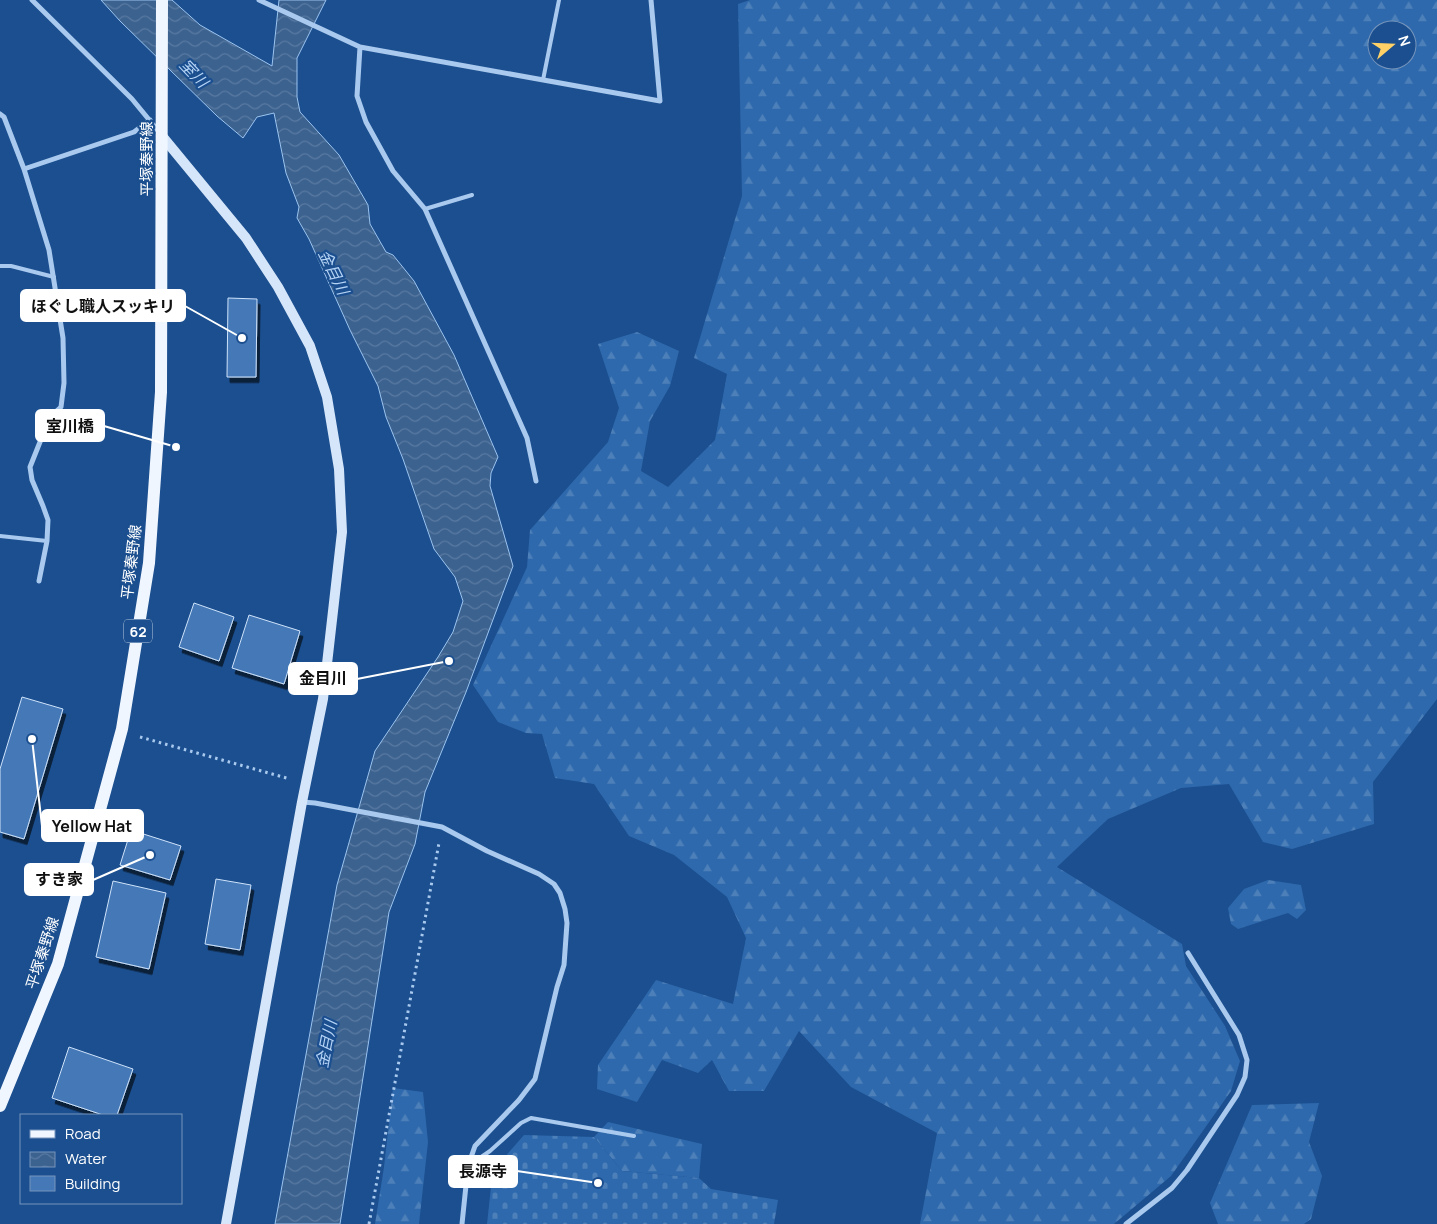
<svg xmlns="http://www.w3.org/2000/svg" width="1437" height="1224" viewBox="0 0 1437 1224" font-family="Manrope,'Noto Sans JP',sans-serif">
<style>
.forest{fill:url(#forest-firs);fill-rule:evenodd}
.cemetery{fill:url(#cemetery-stones)}
.water{fill:url(#water-waves);stroke:#9cc4f0}
.building{fill:#4478b7;stroke:#cfe3fa;filter:url(#shadow)}
.lines{fill:none;stroke-linecap:round;stroke-linejoin:round}
.path{stroke:#a9c9ee;stroke-width:3;stroke-dasharray:2.5 4;stroke-linecap:butt}
.lane{stroke:#a9c9ee;stroke-width:4}
.street{stroke:#a9c9ee;stroke-width:5}
.secondary{stroke:#d6e6fa;stroke-width:10}
.primary{stroke:#f0f6ff;stroke-width:12}
.labels{text-anchor:middle;dominant-baseline:central;stroke-width:4.5;stroke-linejoin:round;paint-order:stroke}
.shield{fill:#1b4f8f;stroke:#bbcadd;stroke-width:1}
.shield-label{font-size:14px;font-weight:bold;fill:#fff}
.street-label{font-size:15px;fill:#fff;stroke:#1b4f8f}
.water-label{font-size:16px;font-style:italic;fill:#b5d3f5;stroke:#1b4f8f}
.leader{fill:none;stroke:#fff;stroke-width:2}
.callout-dot{fill:#fff;stroke:#1b4f8f;stroke-width:2}
.callout{fill:#fff;stroke:#fff;stroke-width:2}
.callout-label{font-size:16px;text-anchor:middle;font-weight:bold;fill:#111}
</style>
<defs>
<pattern id="forest-firs" width="22" height="20" patternUnits="userSpaceOnUse" patternTransform="scale(1.25)"><rect width="22" height="20" fill="#2e69ad"/><path d="M5 1l3.5 6h-7zM16 11l3.5 6h-7z" fill="#4d80b9"/></pattern>
<pattern id="cemetery-stones" width="16" height="16" patternUnits="userSpaceOnUse" patternTransform="scale(1.25)"><rect width="16" height="16" fill="#2e69ad"/><path d="M2 7V4a2 2 0 0 1 4 0v3zM10 15v-3a2 2 0 0 1 4 0v3z" fill="#4d80b9"/></pattern>
<pattern id="water-waves" width="16" height="10" patternUnits="userSpaceOnUse" patternTransform="scale(1.25)"><rect width="16" height="10" fill="#3c6290"/><path d="M0 5q4-4 8 0t8 0" fill="none" stroke="#597aa1"/></pattern>
<filter id="shadow"><feDropShadow dx="3" dy="5.5" stdDeviation="0" flood-color="#0009"/></filter>
</defs>
<rect width="100%" height="100%" fill="#1b4f8f"/>
<!-- forest -->
<path class="forest" d="M750 0H1437V699L1373 782 1374 824 1292 849 1263 842 1229 784 1181 788 1108 819 1057 867 1182 944 1186 966 1225 1026 1240 1061 1231 1091 1171 1176 1114 1224H920L937 1133 851 1087 799 1031 764 1091H729L712 1060 698 1073 662 1060 637 1102 597 1089 598 1065 656 980 733 1004 746 938 727 897 674 855 629 836 594 784 555 778 542 734 526 733 498 722 473 685 527 567 530 530 608 442 619 408 598 344 637 332 679 351 670 386 650 421 641 471 668 487 715 440 727 374 694 358 742 196 738 4ZM1377 30H1407V60H1377Z
M1268 880 1301 885 1306 910 1297 919 1288 913 1238 929 1231 924 1228 908 1244 889Z
M393 1088 423 1092 428 1142 419 1224H375L384 1167Z
M1319 1103 1309 1142 1322 1176 1311 1219 1304 1224H1218L1210 1203 1252 1105Z
M608 1122 702 1144 699 1178 622 1171 594 1137Z"/>
<!-- cemetery -->
<path class="cemetery" d="M524 1135 594 1137 622 1171 699 1178 711 1189 778 1200 774 1224H487L492 1178 497 1166Z"/>
<!-- water -->
<path class="water" d="M101 0H172L200 25 272 66 279 0H326L297 58V97L300 112 339 155 368 205 370 224 386 252 393 255 414 281 454 355 498 457 491 473 490 486 513 566 466 692 425 792 415 844 389 912 340 1224H275L337 885 375 751 438 657 453 632 463 601 455 577 434 549 403 459 386 417 378 386 350 330 309 239 297 218 299 207 286 173 274 113 257 117 243 138 217 116 120 21Z"/>
<!-- building -->
<path class="building" d="M228 298 257 299 256 377H227Z
M194 603 234 617 219 661 179 647Z
M249 615 300 631 284 684 232 668Z
M22 697 63 709 24 839 0 832V769Z
M131 830 181 846 170 880 120 865Z
M216 879 251 885 240 950 205 944Z
M113 881 166 893 149 969 96 957Z
M69 1047 133 1069 117 1115H103L52 1098Z"/>
<g class="lines">
<!-- path -->
<path class="path" d="M140 737 290 779
M369 1224 439 843"/>
<!-- lane -->
<path class="lane" d="M543 80 559 0
M425 209 472 195
M0 266H11L54 277
M0 536 47 541
M468 1166 490 1151 521 1123 531 1118 634 1136"/>
<!-- street -->
<path class="street" d="M32 0 132 99 160 133
M259 0 360 47 660 101 651 0
M360 47 357 96 366 122 393 171 425 209 527 438 536 481
M0 114 4 117 24 169 49 250 63 338 64 383 61 407 50 417 30 467 32 480 43 506 48 520 47 541 39 581
M24 169 134 132 150 120
M302 802 315 803 442 827 487 851 539 874 554 884 560 893 565 909 567 923 564 965 557 987 535 1079 519 1100 475 1146 468 1166 462 1224
M1126 1224 1172 1188 1187 1170 1237 1095 1245 1077 1247 1060 1239 1035 1188 953"/>
<!-- secondary -->
<path class="secondary" d="M162 136 246 238 278 287 310 346 327 397 339 469 342 532 323 699 302 802 226 1224"/>
<!-- primary -->
<path class="primary" d="M0 1106 58 964 122 729 149 563 161 392 162 0"/>
</g>
<g class="labels">
<!-- shield labels -->
<rect class="shield" x="124" y="619.5" width="28" height="23" rx="4"/>
<g class="shield-label">
<text x="138" y="631">62</text>
</g>
<!-- street labels -->
<g class="street-label">
<text transform="translate(146 159) rotate(-90)">平塚秦野線</text>
<text transform="translate(131 562) rotate(-83)">平塚秦野線</text>
<text transform="translate(42 953) rotate(-72)">平塚秦野線</text>
</g>
<!-- water labels -->
<g class="water-label">
<text transform="translate(194 73) rotate(46)">室川</text>
<text transform="translate(334 272) rotate(64)">金目川</text>
<text transform="translate(326 1044) rotate(-79)">金目川</text>
</g>
</g>
<!-- callouts -->
<path class="leader" d="M242 338L185 306M176 447L104 426M449 661L357 679M32 739L42 826M150 855L93 880M598 1183L517 1171"/>
<g class="callout-dot">
<circle cx="242" cy="338" r="5"/>
<circle cx="176" cy="447" r="5"/>
<circle cx="449" cy="661" r="5"/>
<circle cx="32" cy="739" r="5"/>
<circle cx="150" cy="855" r="5"/>
<circle cx="598" cy="1183" r="5"/>
</g>
<g class="callout">
<rect x="21" y="290" width="164" height="31" rx="5"/>
<rect x="36" y="410" width="68" height="31" rx="5"/>
<rect x="289" y="663" width="68" height="31" rx="5"/>
<rect x="42" y="810" width="101" height="31" rx="5"/>
<rect x="25" y="864" width="68" height="31" rx="5"/>
<rect x="449" y="1156" width="68" height="31" rx="5"/>
</g>
<g class="callout-label">
<text x="103" y="312">ほぐし職人スッキリ</text>
<text x="70" y="432">室川橋</text>
<text x="323" y="684">金目川</text>
<text x="92" y="832">Yellow Hat</text>
<text x="59" y="885">すき家</text>
<text x="483" y="1177">長源寺</text>
</g>
<!-- legend -->
<rect x="20" y="1114" width="162" height="90" fill="#1b4f8f" stroke="#7695bc"/>
<rect x="30" y="1130" width="25" height="8" fill="#f0f6ff" stroke="#7695bc"/>
<text x="65" y="1139" font-size="15" fill="#ffffff">Road</text>
<rect x="30" y="1152" width="25" height="15" fill="url(#water-waves)" stroke="#7695bc"/>
<text x="65" y="1164" font-size="15" fill="#ffffff">Water</text>
<rect x="30" y="1176" width="25" height="15" fill="#4478b7" stroke="#7695bc"/>
<text x="65" y="1189" font-size="15" fill="#ffffff">Building</text>
<!-- north arrow -->
<g transform="translate(1392 45) rotate(71)"><circle r="24" fill="#1b4f8f" stroke="#7695bc"/>
<path d="M0-4L9 19L0 12L-9 19Z" fill="#ffd166"/>
<text y="-8" font-size="14" font-weight="bold" text-anchor="middle" fill="#ffffff">N</text>
</g>
</svg>
